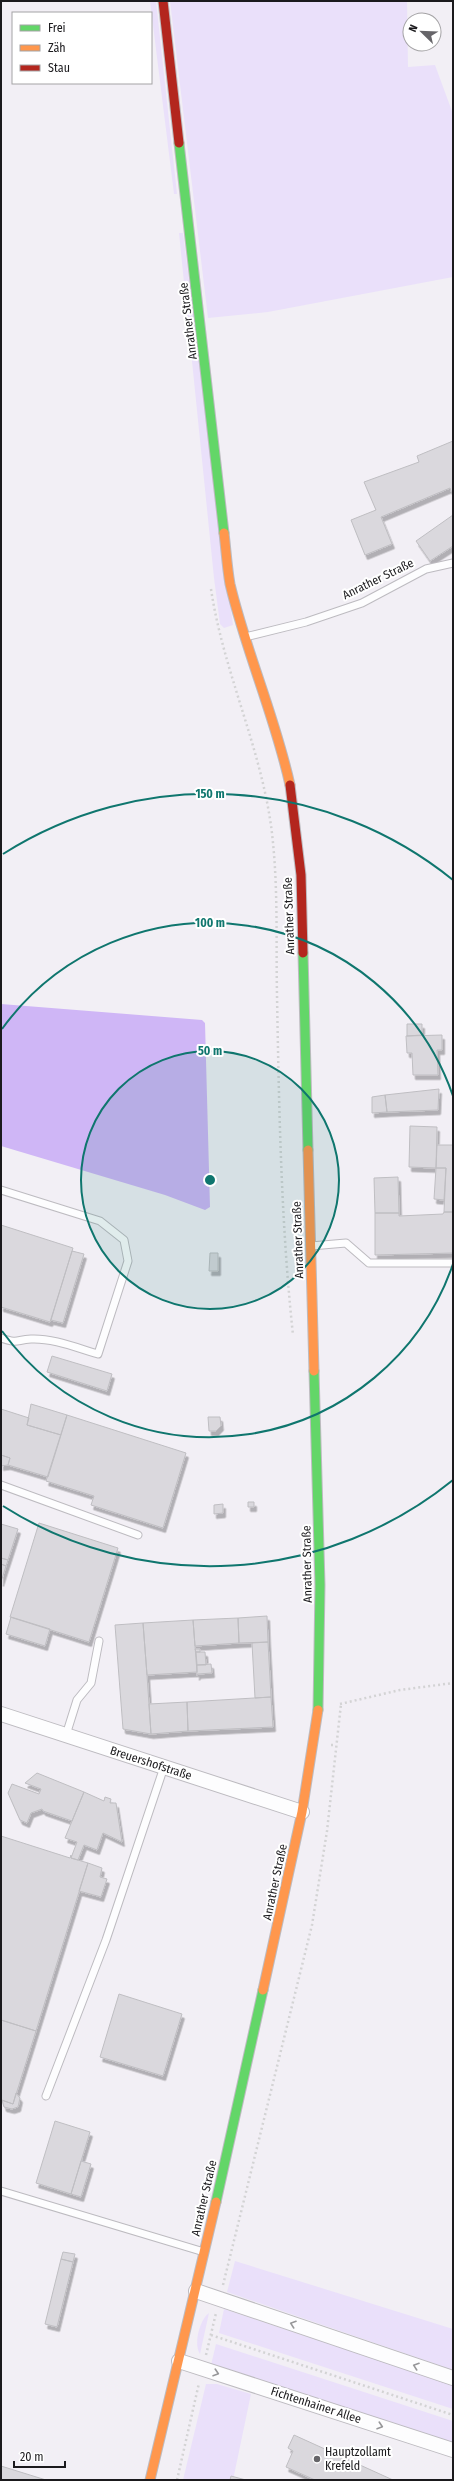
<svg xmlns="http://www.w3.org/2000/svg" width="454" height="2481" viewBox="0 0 454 2481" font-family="'Fira Sans Condensed',sans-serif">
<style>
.green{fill:#eae0fa}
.water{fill:#cfb6f6}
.building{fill:#dad8dd;stroke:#bfbec2;filter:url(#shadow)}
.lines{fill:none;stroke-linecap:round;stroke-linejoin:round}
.lane-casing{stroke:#bdbbc0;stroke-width:9}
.street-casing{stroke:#bdbbc0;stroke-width:16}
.fast-casing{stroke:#bdbbc0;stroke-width:11}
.slow-casing{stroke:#bdbbc0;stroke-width:11}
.jam-casing{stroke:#bdbbc0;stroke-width:11}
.path{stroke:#d3d3d4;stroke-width:2.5;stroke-dasharray:2 3;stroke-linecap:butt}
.lane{stroke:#fdfdfe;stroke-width:7}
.street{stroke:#fdfdfe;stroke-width:14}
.fast{stroke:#63d668;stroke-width:9}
.slow{stroke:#ff974d;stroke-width:9}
.jam{stroke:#b3261e;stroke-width:9}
.oneway{stroke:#979799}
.ring{fill:none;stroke:#0f766e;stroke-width:2}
.poi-dot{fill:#666569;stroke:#fff;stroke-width:1.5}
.labels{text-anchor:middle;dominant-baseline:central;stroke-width:4;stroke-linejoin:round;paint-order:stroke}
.street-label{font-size:12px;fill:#1b1a1d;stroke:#fff}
.poi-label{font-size:12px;fill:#1b1a1d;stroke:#fff;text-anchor:start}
.centre{fill:#0f766e;stroke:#fff;stroke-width:2}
.ring-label{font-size:12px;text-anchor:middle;font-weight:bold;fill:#0f766e;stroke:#fff;stroke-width:4;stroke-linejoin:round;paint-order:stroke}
</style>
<defs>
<filter id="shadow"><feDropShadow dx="2.5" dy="4.5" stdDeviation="0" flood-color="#0004"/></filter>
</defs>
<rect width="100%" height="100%" fill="#f2eff5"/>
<!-- green -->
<path class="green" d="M150 1H156L177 194H174Z
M170 1H407L408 67 435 65 453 114V277L268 312 208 318Z
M179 233H183L233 625 224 628 220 624 214 578Z
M235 2261 453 2329V2370L227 2292Z
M224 2309 453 2385V2409L219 2333Z
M209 2313 200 2354C193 2344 200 2319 209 2313Z
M216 2344 453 2421V2445L211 2365Z
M206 2384H217L251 2394 233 2480H183Z"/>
<!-- water -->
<path class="water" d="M1 1004 202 1020 205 1023 210 1207 205 1210 165 1195 1 1146Z"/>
<!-- building -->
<path class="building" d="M453 441V497L450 488 381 517 392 544 365 555 351 520 376 510 364 482 419 462 417 456Z
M453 515V546L430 561 416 541Z
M407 1024H422V1035L407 1036Z
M442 1035V1050H437L438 1075H413L412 1053H407L406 1036Z
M439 1089 438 1110 387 1112 385 1095Z
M385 1095 387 1112 372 1113V1097Z
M410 1126 437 1127 436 1168 409 1167Z
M437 1145H453V1212H444L446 1168H436Z
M436 1168H446L444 1200 434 1199Z
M398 1177 399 1213H375L374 1178Z
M444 1212H453V1253L375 1255V1213H399V1216L443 1214Z
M1 1225 73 1248 50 1322 1 1307Z
M72 1251 84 1254 63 1323 51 1320Z
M210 1253H218V1271H209Z
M52 1356 112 1374 107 1391 47 1372Z
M31 1404 67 1415 61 1435 27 1425Z
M1 1409 29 1418 27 1425 61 1435 48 1477 8 1465 10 1458 1 1455Z
M67 1415 186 1453 163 1528 91 1505 94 1496 46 1481Z
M208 1417H220L221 1426 216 1431H209Z
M1 1455 10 1458 8 1465 1 1466Z
M248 1502H254V1507H248Z
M223 1504V1513L214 1514V1505Z
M39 1523 118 1548 89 1642 10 1617Z
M1 1524 18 1529 8 1560 1 1558Z
M1 1558 8 1560 6 1566 1 1564Z
M1 1564 6 1566 1 1582Z
M267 1616 268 1642 239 1643 238 1618Z
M11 1617 50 1629 45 1646 6 1634Z
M238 1618 239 1643 195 1646 193 1620Z
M193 1620 197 1672 147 1675 143 1623Z
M143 1623 147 1675 151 1734 123 1729 115 1625Z
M268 1642 271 1697 255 1698 252 1643Z
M195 1649H200V1652H196Z
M196 1652H205L206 1665H197Z
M211 1664 212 1673 198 1674 197 1676V1665Z
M271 1697 273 1727 188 1731 187 1702Z
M187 1702 188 1731 151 1734 149 1704Z
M37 1773 84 1792 72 1821 43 1811 42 1809 31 1813 27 1823 20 1820 8 1793 12 1784 39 1794 41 1789 25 1783Z
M84 1792 104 1801 105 1797 111 1799 110 1803H116L122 1842 103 1833 97 1850 84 1845 78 1860 71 1858 77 1842 65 1838Z
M1 1836 70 1858 71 1855V1858L88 1863 36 2031 1 2020Z
M88 1863 102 1868 100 1877 107 1879 101 1897 79 1891Z
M119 1994 182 2014 163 2076 100 2057Z
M1 2020 36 2031 13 2104 1 2100Z
M16 2093 20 2098 18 2107 12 2109 4 2107 2 2100 13 2104Z
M55 2121 90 2132 71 2194 36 2183Z
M81 2161 91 2164 81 2197 71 2194Z
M63 2252 75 2254 73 2262 61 2259Z
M61 2259 73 2262 57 2327 45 2324Z
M294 2435 393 2480H315L286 2467 293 2451 288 2448Z
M1 2466 46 2480H1Z
M231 2476 246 2480H230Z"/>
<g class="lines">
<!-- lane casing -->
<g class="lane-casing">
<path id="lane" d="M245 637 306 622 362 603 426 569 453 563
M1 1190 100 1221 124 1240 128 1261 98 1354C77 1348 53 1338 31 1339 15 1340 19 1344 1 1338
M311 1246 346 1243 369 1263H453
M1 1485 138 1535
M66 1735 77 1700 91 1683 99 1641
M46 2096 106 1940 164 1767
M1 2191 204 2252"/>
</g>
<!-- street casing -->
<g class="street-casing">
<path id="street" d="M1 1714 302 1812
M196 2291 453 2378
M179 2361 453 2450"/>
</g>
<!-- fast casing -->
<g class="fast-casing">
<path id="fast" d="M179 143 224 533
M303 953 308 1150
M314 1371 320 1585 318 1710
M216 2202 263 1990"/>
</g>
<!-- slow casing -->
<g class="slow-casing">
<path id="slow" d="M224 533C226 549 227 567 230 584 246 652 275 716 290 785
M308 1150 314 1371
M263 1990 302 1812 318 1710
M150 2480 216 2202"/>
</g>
<!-- jam casing -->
<g class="jam-casing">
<path id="jam" d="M163 1 179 143
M290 785 301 875 303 953"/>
</g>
<!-- path -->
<path class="path" d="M211 589C224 676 265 755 273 843 278 893 276 944 277 995 279 1108 281 1223 293 1335
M340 1704 400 1690 453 1683
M331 1745H336
M223 2285 312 1925 327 1831 341 1704
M211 2335 453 2415
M206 2355 216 2313
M177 2480 199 2383"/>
<!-- lane -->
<use href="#lane" class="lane"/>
<!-- street -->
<use href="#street" class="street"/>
<!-- fast -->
<use href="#fast" class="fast"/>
<!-- slow -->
<use href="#slow" class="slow"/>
<!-- jam -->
<use href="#jam" class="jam"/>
</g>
<!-- one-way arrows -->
<defs><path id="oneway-chevron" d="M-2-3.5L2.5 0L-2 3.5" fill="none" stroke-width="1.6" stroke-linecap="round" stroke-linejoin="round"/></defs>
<g class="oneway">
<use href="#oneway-chevron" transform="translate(293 2324) rotate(-161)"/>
<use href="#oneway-chevron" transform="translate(416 2366) rotate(-161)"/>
<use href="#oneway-chevron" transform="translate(216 2373) rotate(18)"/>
<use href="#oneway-chevron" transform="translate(380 2426) rotate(18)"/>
</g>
<!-- distance rings -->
<circle cx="210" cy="1180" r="129" fill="#0f766e" fill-opacity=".12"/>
<g class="ring">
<circle cx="210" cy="1180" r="129"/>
<path d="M453 1264A257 257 0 0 1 2 1331M2 1029A257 257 0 0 1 453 1096"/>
<path d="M453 1480A386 386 0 0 1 3 1506M3 854A386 386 0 0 1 453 880"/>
</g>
<!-- markers -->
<circle class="poi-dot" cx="317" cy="2459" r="4"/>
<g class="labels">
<!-- street labels -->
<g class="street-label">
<text transform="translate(188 321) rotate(-97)">Anrather Straße</text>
<text transform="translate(378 579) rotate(-26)">Anrather Straße</text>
<text transform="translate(289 916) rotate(-92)">Anrather Straße</text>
<text transform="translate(298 1240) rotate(-92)">Anrather Straße</text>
<text transform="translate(307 1564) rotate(-91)">Anrather Straße</text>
<text transform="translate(151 1763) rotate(18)">Breuershofstraße</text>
<text transform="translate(275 1882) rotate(-78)">Anrather Straße</text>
<text transform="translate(204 2198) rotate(-77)">Anrather Straße</text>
<text transform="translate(316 2405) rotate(18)">Fichtenhainer Allee</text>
</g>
<!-- poi labels -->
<g class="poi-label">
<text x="325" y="2452">Hauptzollamt<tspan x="325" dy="14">Krefeld</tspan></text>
</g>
</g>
<circle cx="210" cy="1180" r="6" class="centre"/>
<g class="ring-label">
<text x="210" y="798">150 m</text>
<text x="210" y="927">100 m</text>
<text x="210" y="1055">50 m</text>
</g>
<!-- border -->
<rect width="454" height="2481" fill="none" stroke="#1b1a1d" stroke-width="4"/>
<!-- legend -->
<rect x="12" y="12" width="140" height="72" fill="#ffffff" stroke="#a4a3a5"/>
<rect x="20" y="25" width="20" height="6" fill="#63d668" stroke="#a4a3a5"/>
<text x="48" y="32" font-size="12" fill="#1b1a1d">Frei</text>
<rect x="20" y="45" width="20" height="6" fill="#ff974d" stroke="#a4a3a5"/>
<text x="48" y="52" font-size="12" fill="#1b1a1d">Zäh</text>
<rect x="20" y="65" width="20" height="6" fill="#b3261e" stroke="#a4a3a5"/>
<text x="48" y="72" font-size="12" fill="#1b1a1d">Stau</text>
<!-- north arrow -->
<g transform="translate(422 32) rotate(293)"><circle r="19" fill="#ffffff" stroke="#a4a3a5"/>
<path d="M0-3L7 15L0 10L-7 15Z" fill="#666569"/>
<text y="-6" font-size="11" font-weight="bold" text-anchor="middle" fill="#1b1a1d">N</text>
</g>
<!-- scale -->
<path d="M14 2461v6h51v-6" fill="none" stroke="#1b1a1d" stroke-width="2"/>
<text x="20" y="2461" font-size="12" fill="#1b1a1d" stroke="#ffffff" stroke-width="3" paint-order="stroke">20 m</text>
</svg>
